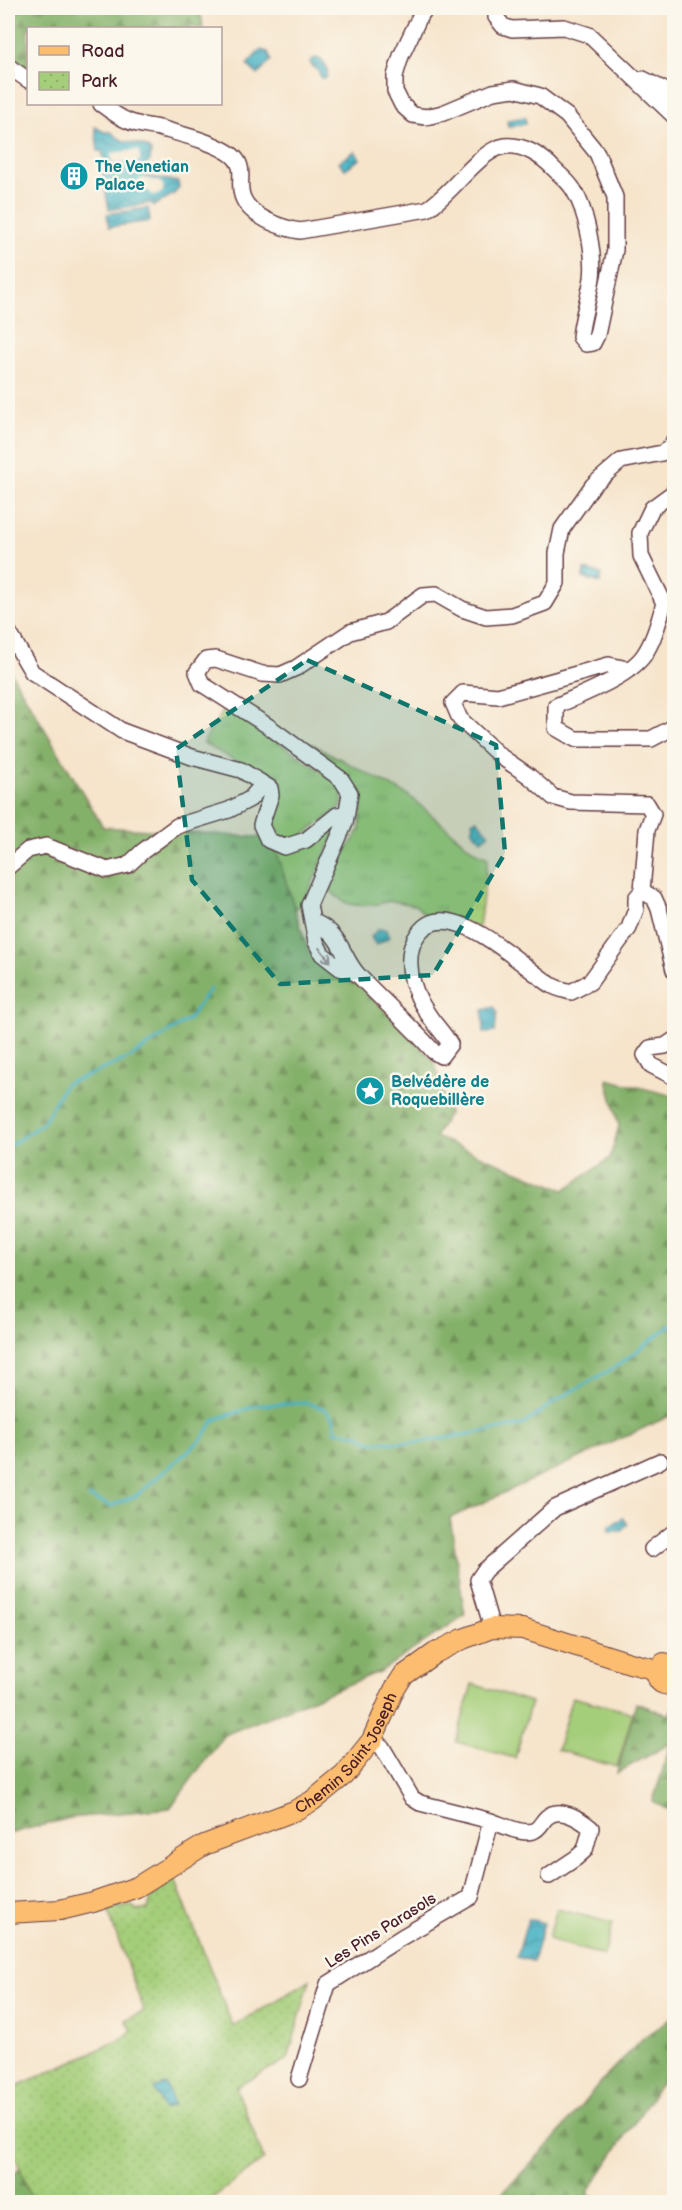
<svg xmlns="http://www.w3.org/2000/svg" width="682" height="2210" viewBox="0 0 682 2210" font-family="'Balsamiq Sans',sans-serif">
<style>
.grass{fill:url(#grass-tufts);stroke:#787652;stroke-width:1.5}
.forest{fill:url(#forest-firs);stroke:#67684a;stroke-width:1.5}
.park{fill:url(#park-dots);stroke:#787652;stroke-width:1.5}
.garden{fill:#a5ce7a;stroke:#787652;stroke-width:1.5}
.water{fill:url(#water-waves);stroke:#486878;stroke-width:1.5}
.pier{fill:#f6e4cb}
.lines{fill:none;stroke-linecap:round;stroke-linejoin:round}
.stream{stroke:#47b2c4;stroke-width:3}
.minor-casing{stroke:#643d43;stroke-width:18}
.major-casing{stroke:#643d43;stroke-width:22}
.minor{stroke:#fff;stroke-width:15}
.major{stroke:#fcbd6f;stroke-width:20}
.oneway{stroke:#ae9aa0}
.marked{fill:#0f766e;fill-opacity:0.2;stroke:#0f766e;stroke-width:4.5;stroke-dasharray:12 8;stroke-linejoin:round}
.labels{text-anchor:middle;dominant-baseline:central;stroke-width:5;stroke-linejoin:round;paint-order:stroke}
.culture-label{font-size:16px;font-weight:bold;fill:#0d838f;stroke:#fbf7ec;text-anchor:start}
.street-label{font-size:16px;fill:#4a1f2b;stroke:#fbf7ec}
</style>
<defs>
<pattern id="grass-tufts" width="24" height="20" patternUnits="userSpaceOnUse" patternTransform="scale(1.5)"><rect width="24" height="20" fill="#a5ce7a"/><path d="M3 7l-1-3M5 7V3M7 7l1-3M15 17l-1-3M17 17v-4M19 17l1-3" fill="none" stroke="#90b06a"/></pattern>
<pattern id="forest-firs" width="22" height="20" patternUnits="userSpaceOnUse" patternTransform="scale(1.5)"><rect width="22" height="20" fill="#84b16a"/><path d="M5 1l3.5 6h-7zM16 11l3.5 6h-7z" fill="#6e8f57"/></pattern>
<pattern id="park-dots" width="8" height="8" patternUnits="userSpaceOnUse" patternTransform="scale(1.5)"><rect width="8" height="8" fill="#a5ce7a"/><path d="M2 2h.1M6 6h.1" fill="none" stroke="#90b06a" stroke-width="1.8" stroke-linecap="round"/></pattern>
<pattern id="water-waves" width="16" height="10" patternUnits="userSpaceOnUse" patternTransform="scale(1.5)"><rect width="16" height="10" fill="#47b2c4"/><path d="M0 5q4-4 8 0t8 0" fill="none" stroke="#3d909f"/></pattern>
</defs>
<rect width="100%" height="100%" fill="#fbf7ec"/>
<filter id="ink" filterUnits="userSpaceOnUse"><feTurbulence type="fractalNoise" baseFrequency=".0167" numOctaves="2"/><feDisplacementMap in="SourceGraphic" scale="12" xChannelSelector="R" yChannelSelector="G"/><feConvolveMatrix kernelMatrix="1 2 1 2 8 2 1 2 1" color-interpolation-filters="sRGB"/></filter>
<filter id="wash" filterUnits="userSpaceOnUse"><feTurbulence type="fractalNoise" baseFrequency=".008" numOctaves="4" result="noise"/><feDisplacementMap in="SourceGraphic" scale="24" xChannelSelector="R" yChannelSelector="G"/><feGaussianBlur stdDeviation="1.35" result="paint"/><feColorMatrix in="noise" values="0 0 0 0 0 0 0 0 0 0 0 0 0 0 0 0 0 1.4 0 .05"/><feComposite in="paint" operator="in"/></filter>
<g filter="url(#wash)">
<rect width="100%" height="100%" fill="#f6e4cb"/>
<!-- grass -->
<path class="grass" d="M226 707 343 786 341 807 294 842 275 837 268 828 279 799V790L271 781 203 743Z
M312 744 408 795 473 850 488 857 479 927 431 920 415 905C406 905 399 901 392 901 387 901 382 903 377 904 347 908 344 904 324 884L360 830 362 798 347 776 305 745Z
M334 824 339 825 303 903 295 910 276 850Z"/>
<!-- forest -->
<path class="forest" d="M8 8H200L203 28H28V70L8 55Z
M8 664 10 671 103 827 272 838 309 953 361 986 434 1061 449 1113 435 1137 564 1190 610 1158 619 1126 607 1079 674 1096V1414L450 1518 465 1615 381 1671 224 1735 170 1808 70 1818 8 1834Z
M636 1703 669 1715 674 1704V1813L653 1801 671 1743 617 1773Z
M674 2017V2064L587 2193 596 2202H494L555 2138 600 2083 644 2037Z
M20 2169 33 2202H8V2178Z"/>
<!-- park -->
<path class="park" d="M174 1877 233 2027 310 1980 288 2059 236 2087 264 2159 207 2202H33L8 2138V2090L122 2039 132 2030 126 2020 144 2011 107 1909 132 1906 137 1911 148 1909 151 1899Z"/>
<!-- garden -->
<path class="garden" d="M472 1684 531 1702 515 1758 456 1742Z
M572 1697 633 1713 617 1767 557 1750Z
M557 1909 613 1923 604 1956 548 1939Z"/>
<!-- water -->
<path class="water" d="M260 50 268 52 271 60 258 75 247 65Z
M316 58C325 60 330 69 326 78H321L319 72 310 63 311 60Z
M525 117 526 124 508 127 507 120Z
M95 127 104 132H111C126 148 140 139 151 151L150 161 143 168 146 176 178 182 179 187 175 193 154 206 151 203 109 210 102 173 106 171 102 151H98Z
M355 151 360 159 345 169 339 162Z
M148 208 150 221 109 227 107 214Z
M584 570 602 574 600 583 583 578Z
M477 819 489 834 481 840 472 830 474 825 472 822Z
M378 929H385L390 937 376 945 371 937Z
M494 1007 497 1012 495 1032 484 1033 483 1010Z
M623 1518 628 1524 624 1527 622 1531H609V1526Z
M528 1919 544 1923 533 1961 517 1957Z
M166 2084 174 2105 164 2109 154 2088Z"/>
<!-- pier -->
<path class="pier" d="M139 150 140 161 112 164 111 153Z
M143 178 159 181 163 185V191L158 195H153L146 189H140L138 184 139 180Z"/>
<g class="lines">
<!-- stream -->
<path class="stream" d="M8 1147 43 1123 65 1084 92 1074 131 1057 189 1019 210 989
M89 1497 111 1506 137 1495 202 1439 214 1420 258 1405 307 1403 325 1409 334 1419 335 1431 357 1434 371 1442 415 1443 523 1425 557 1400 617 1366 674 1323"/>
</g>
</g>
<g filter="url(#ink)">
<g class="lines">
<!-- minor casing -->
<g class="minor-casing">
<path id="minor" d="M498 8 496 17 503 26 512 29 564 27 589 35 674 116
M8 66 28 80
M643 79 674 95
M101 104C109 110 118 117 128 121 137 125 149 126 159 128 180 134 215 142 232 155 248 168 236 182 243 198 251 217 281 228 300 231L427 209C451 195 480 149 505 146 523 144 542 156 554 169 560 175 568 181 573 189 586 209 595 254 592 278 589 298 582 317 580 337L586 344 593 343 597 335 615 250V197L597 153 567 116 540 96 514 89 493 92 443 113 426 117 413 115 402 105 395 91V76L401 56 420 16 426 8
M674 492 652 508 640 533 641 556 664 603C659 621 654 640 644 655 629 677 580 695 556 706V728L575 739H651L674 727
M8 631 32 672 122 731 192 757 241 770 270 788 271 795 261 825 268 840 284 847 306 840 337 815 347 813
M627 669 609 665 498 696 463 693 453 703 460 719 500 756 529 776 553 797 571 802 647 804 653 814 647 830 642 891
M8 867 28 850 46 846 107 870 128 865 143 851 177 826 229 810 250 799 263 784
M642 891 654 898 659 909 674 970
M312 921C344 934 340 956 359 976 383 1001 410 1025 433 1051L441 1056 450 1044C443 1032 433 1023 426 1011 412 990 402 956 418 934 448 890 525 970 553 986 558 989 565 990 571 992L590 982 629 928 636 909V898L642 891
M356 973 340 968 322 954 316 942 309 905 345 823 350 793 341 779 268 726 202 684 197 672 206 660 216 659 262 674 280 675 296 668 350 632 386 622 423 595 436 594 462 609 486 617 512 615 545 603 557 583V553L562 529 593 485 621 461 662 453 671 447 674 440
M674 1040 665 1046 650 1048 645 1055 651 1065 674 1077
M652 1549 674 1532
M492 1628 478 1580 484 1571 555 1508 660 1461
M491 1821C503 1825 521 1835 533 1831 540 1829 542 1821 547 1817 560 1806 580 1819 591 1828L585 1850 576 1858 549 1876
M299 2079 328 1984 402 1937 471 1897 491 1821 420 1803 412 1798 382 1747 372 1740"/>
</g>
<!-- major casing -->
<g class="major-casing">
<g id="major">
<path d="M674 1665 664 1663C650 1672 659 1690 674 1683"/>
<path id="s1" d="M8 1913 60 1910 93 1902 137 1887 204 1845 294 1811 312 1801 344 1775 372 1740 394 1690 403 1676 435 1653 463 1639 492 1628 523 1629 630 1663 657 1670"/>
</g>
</g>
<!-- minor -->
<use href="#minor" class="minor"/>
<!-- major -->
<use href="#major" class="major"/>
</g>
<!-- one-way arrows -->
<defs><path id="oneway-shaft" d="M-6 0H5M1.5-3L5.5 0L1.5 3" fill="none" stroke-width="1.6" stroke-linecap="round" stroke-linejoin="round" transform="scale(1.5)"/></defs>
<use class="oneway" href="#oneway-shaft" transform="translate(325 955) rotate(51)"/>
</g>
<!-- marked area -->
<path class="marked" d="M307 660 496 745 505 853 433 975 280 984 192 880 176 749Z"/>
<!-- icons -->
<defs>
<g id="building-disc" transform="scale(1.5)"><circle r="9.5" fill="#0f9aa8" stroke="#fbf7ec"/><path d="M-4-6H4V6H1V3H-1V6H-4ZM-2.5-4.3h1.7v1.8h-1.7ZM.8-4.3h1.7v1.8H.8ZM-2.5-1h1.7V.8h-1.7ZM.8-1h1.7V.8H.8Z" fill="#fff"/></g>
<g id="sight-disc" transform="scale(1.5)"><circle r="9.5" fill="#0f9aa8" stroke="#fbf7ec"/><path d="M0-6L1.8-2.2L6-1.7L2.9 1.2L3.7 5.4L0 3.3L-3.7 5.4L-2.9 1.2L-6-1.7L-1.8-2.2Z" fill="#fff"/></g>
</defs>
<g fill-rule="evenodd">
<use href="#building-disc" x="74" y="176"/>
<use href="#sight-disc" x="370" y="1091"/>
</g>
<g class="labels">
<!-- culture labels -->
<g class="culture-label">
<text x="95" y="167">The Venetian<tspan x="95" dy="18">Palace</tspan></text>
<text x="391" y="1082">Belvédère de<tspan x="391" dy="18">Roquebillère</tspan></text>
</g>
<!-- street labels -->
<g class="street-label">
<text stroke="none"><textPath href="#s1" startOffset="388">Chemin Saint-Joseph</textPath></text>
<text transform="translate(381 1931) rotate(-32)">Les Pins Parasols</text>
</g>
</g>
<!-- margin -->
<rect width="682" height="2210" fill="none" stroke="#fbf7ec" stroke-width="30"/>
<!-- legend -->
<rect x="27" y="27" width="195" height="78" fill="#fbf7ec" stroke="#b4a19f" stroke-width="1.5"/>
<rect x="39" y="46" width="30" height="9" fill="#fcbd6f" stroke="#b4a19f" stroke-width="1.5"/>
<text x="81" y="57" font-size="18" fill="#4a1f2b">Road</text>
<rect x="39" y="72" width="30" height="18" fill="url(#park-dots)" stroke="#b4a19f" stroke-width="1.5"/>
<text x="81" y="87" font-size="18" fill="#4a1f2b">Park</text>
</svg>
